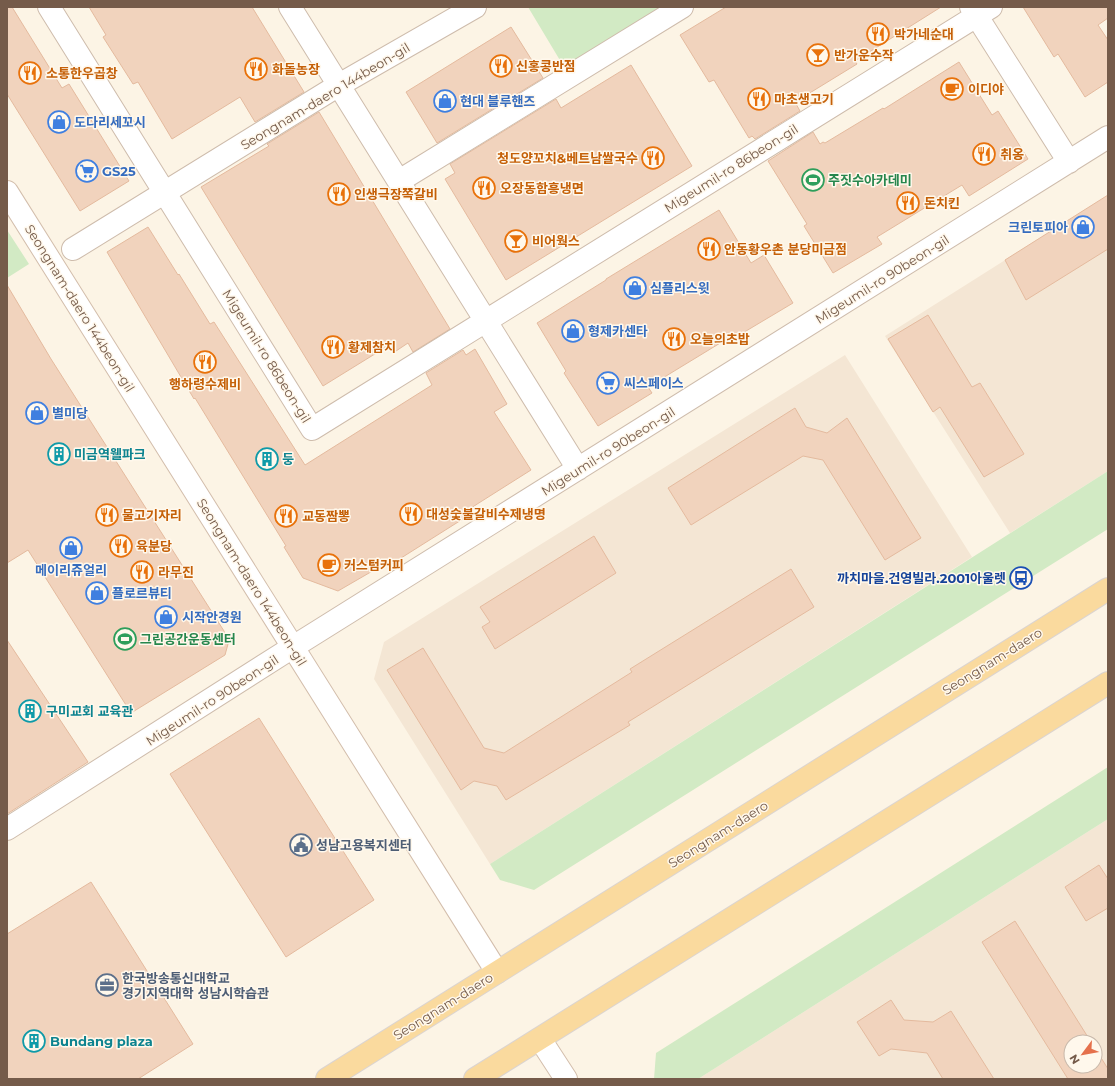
<svg xmlns="http://www.w3.org/2000/svg" width="1115" height="1086" viewBox="0 0 1115 1086" font-family="Montserrat,'Noto Sans KR',sans-serif">
<style>
.residential{fill:#f4e6d4;fill-rule:evenodd}
.green{fill:#d2eac4}
.building{fill:#f1d3bd;stroke:#e4ba9e}
.lines{fill:none;stroke-linecap:round;stroke-linejoin:round}
.street-casing{stroke:#cebcac;stroke-width:24}
.secondary-casing{stroke:#d3beac;stroke-width:24}
.primary-casing{stroke:#dbd4d0;stroke-width:24}
.street{stroke:#fff;stroke-width:22}
.secondary{stroke:#fff;stroke-width:22}
.primary{stroke:#fada9e;stroke-width:22}
.labels{text-anchor:middle;dominant-baseline:central;stroke-width:3;stroke-linejoin:round;paint-order:stroke}
.food-label{font-size:13px;font-weight:bold;fill:#c56008;stroke:#fff8ec;text-anchor:start}
.street-label{font-size:13px;fill:#755b4a;stroke:#fff8ec}
.shop-label{font-size:13px;font-weight:bold;fill:#366cbe;stroke:#fff8ec;text-anchor:start}
.leisure-label{font-size:13px;font-weight:bold;fill:#27864d;stroke:#fff8ec;text-anchor:start}
.culture-label{font-size:13px;font-weight:bold;fill:#0d838f;stroke:#fff8ec;text-anchor:start}
.transit-label{font-size:13px;font-weight:bold;fill:#164399;stroke:#fff8ec;text-anchor:end}
.service-label{font-size:13px;font-weight:bold;fill:#4e5e75;stroke:#fff8ec;text-anchor:start}
</style>
<rect width="100%" height="100%" fill="#fcf4e5"/>
<!-- residential -->
<path class="residential" d="M1108 195V471L1010 533 885 336Z
M845 355 972 557 490 864 374 679 384 642Z
M1108 819V1079H698ZM1071 1042H1095V1066H1071Z"/>
<!-- green -->
<path class="green" d="M528 7H662L564 67Z
M7 230 29 264 7 278Z
M1108 471V529L534 890 500 880 490 864Z
M1108 767V819L698 1079H654L656 1053Z"/>
<!-- building -->
<path class="building" d="M7 7H12L62 88 69 84 129 181 80 211 7 94Z
M89 7H252L304 92 255 122 240 97 172 139 138 82 133 84 103 37 106 35Z
M726 7H941L855 61 857 64 795 102 800 111 755 139 752 136 749 138 714 80 709 82 680 35Z
M1023 7H1108V18L1098 25 1108 40V82L1085 97 1058 54 1054 57Z
M511 27 543 78 437 143 406 92Z
M959 62 992 115 998 111 1028 159 969 196 962 185 877 237 882 244 833 273 804 226 807 224 768 161 813 132 820 144 823 142 825 143 883 108 884 109Z
M631 65 692 166 506 280 445 179 455 173 450 164 556 99 561 108Z
M319 112 450 329 413 352 408 343 396 351 391 344 323 386 201 187 269 146 267 144Z
M1108 195V249L1026 300 1005 260Z
M719 210 751 263 764 255 793 303 736 337 735 334 648 387 652 393 598 426 564 373 566 371 537 323 606 280V279Z
M148 227 178 275 179 274 210 324 214 322 305 465 432 385 426 373 463 350 466 355 475 349 507 404 494 412 531 470 463 513 466 517 390 565 388 562 338 591 303 578 284 547 286 546 195 398 194 399 107 252Z
M7 285 51 359 224 631 228 644 225 655 131 713 28 550 7 563Z
M928 315 972 387 980 383 1024 454 984 477 940 407 933 412 888 339Z
M795 408 806 427 827 433 847 418 921 538 885 560 823 460 803 456 691 525 668 488Z
M594 536 616 573 495 649 482 627 490 622 480 607Z
M791 569 814 607 628 722 630 725 506 800 497 786 474 781 461 790 387 670 423 648 484 748 504 753 632 672 630 669Z
M7 640 88 762 7 814Z
M259 718 374 900 286 957 170 774Z
M1099 865 1108 879V908L1086 921 1065 887Z
M91 882 193 1044 138 1079H7V934Z
M1015 921 1091 1042H1071V1066H1095V1048L1108 1069V1079H1068L982 942Z
M891 1000 904 1020 933 1022 951 1011 994 1079H943L927 1053 891 1049 879 1056 857 1022Z"/>
<g class="lines">
<!-- street casing -->
<g class="street-casing">
<path id="street" d="M49 7 312 429 991 7
M290 7 578 469
M971 7 1069 162
M399 181 682 7
M73 249 339 85 475 7
M7 829 293 647 1108 137"/>
</g>
<!-- secondary casing -->
<g class="secondary-casing">
<path id="secondary" d="M7 192 497 972
M540 1039 566 1079"/>
</g>
<!-- primary casing -->
<g class="primary-casing">
<path id="primary" d="M327 1079 1108 589
M475 1079 1108 683"/>
</g>
<!-- street -->
<use href="#street" class="street"/>
<!-- secondary -->
<use href="#secondary" class="secondary"/>
<!-- primary -->
<use href="#primary" class="primary"/>
</g>
<!-- icons -->
<defs>
<g id="restaurant-ring" transform="scale(1.15)"><circle r="9.5" fill="#fff8ec" stroke="#e8710a" stroke-width="1.5"/><path d="M-5-6h1v4h1v-4h1v4h1v-4h1v5L-1.5 .5V6h-2V.5L-5-1ZM5-6V6H3V1.5H1.5Q1.5-4 5-6Z" fill="#e8710a"/></g>
<g id="bar-ring" transform="scale(1.15)"><circle r="9.5" fill="#fff8ec" stroke="#e8710a" stroke-width="1.5"/><path d="M-6-5H6L.8 .8V4.5H3.5V6h-7V4.5H-.8V.8Z" fill="#e8710a"/></g>
<g id="cafe-ring" transform="scale(1.15)"><circle r="9.5" fill="#fff8ec" stroke="#e8710a" stroke-width="1.5"/><path d="M-5.5-4.5H6V0H3Q3 3.5 0 3.5H-2.5Q-5.5 3.5-5.5 0ZM3-3.2v2h1.7v-2ZM-6 4.5H4V6H-6Z" fill="#e8710a"/></g>
<g id="shop-ring" transform="scale(1.15)"><circle r="9.5" fill="#fff8ec" stroke="#3f7fe0" stroke-width="1.5"/><path d="M-5-2.5h2.3a2.7 3.5 0 0 1 5.4 0H5L5.5 6h-11ZM-1.5-2.5h3a1.5 2.3 0 0 0-3 0Z" fill="#3f7fe0"/></g>
<g id="supermarket-ring" transform="scale(1.15)"><circle r="9.5" fill="#fff8ec" stroke="#3f7fe0" stroke-width="1.5"/><path d="M-6-5.5h2.5l.6 2H6L4.5 2H-2.5L-4.4-4H-6ZM-1.5 3.2a1.3 1.3 0 1 0 .1 0ZM3 3.2a1.3 1.3 0 1 0 .1 0Z" fill="#3f7fe0"/></g>
<g id="stadium-ring" transform="scale(1.15)"><circle r="9.5" fill="#fff8ec" stroke="#2e9e5b" stroke-width="1.5"/><path d="M0-5a6.5 5 0 1 0 0 10a6.5 5 0 1 0 0-10ZM-3.5-1.8h7v3.6h-7Z" fill="#2e9e5b"/></g>
<g id="building-ring" transform="scale(1.15)"><circle r="9.5" fill="#fff8ec" stroke="#0f9aa8" stroke-width="1.5"/><path d="M-4-6H4V6H1V3H-1V6H-4ZM-2.5-4.3h1.7v1.8h-1.7ZM.8-4.3h1.7v1.8H.8ZM-2.5-1h1.7V.8h-1.7ZM.8-1h1.7V.8H.8Z" fill="#0f9aa8"/></g>
<g id="bus-ring" transform="scale(1.15)"><circle r="9.5" fill="#fff8ec" stroke="#1a4fb4" stroke-width="1.5"/><path d="M-5-6H5V4H4V6H2V4H-2V6H-4V4H-5ZM-3.5-4V0h7V-4ZM-3.5 1.2v1.5H-2V1.2ZM2 1.2v1.5H3.5V1.2Z" fill="#1a4fb4"/></g>
<g id="civic-ring" transform="scale(1.15)"><circle r="9.5" fill="#fff8ec" stroke="#5c6f8a" stroke-width="1.5"/><path d="M-.6-6.5H3V-4.5H.6V-3L4-1V1h2V6H-6V1h2V-1L-.6-3ZM-1.2 2.5V6h2.4V2.5Z" fill="#5c6f8a"/></g>
<g id="office-ring" transform="scale(1.15)"><circle r="9.5" fill="#fff8ec" stroke="#5c6f8a" stroke-width="1.5"/><path d="M-6-3h4V-5.5h4V-3h4V5H-6ZM-1-4.5V-3h2v-1.5ZM-6 0V1H6V0Z" fill="#5c6f8a"/></g>
</defs>
<g fill-rule="evenodd">
<use href="#restaurant-ring" x="878" y="34"/>
<use href="#bar-ring" x="818" y="55"/>
<use href="#restaurant-ring" x="501" y="66"/>
<use href="#restaurant-ring" x="256" y="69"/>
<use href="#restaurant-ring" x="30" y="73"/>
<use href="#cafe-ring" x="952" y="89"/>
<use href="#restaurant-ring" x="759" y="99"/>
<use href="#shop-ring" x="445" y="101"/>
<use href="#shop-ring" x="59" y="122"/>
<use href="#restaurant-ring" x="984" y="154"/>
<use href="#restaurant-ring" x="653" y="158"/>
<use href="#supermarket-ring" x="87" y="171"/>
<use href="#stadium-ring" x="813" y="180"/>
<use href="#restaurant-ring" x="484" y="188"/>
<use href="#restaurant-ring" x="339" y="194"/>
<use href="#restaurant-ring" x="908" y="203"/>
<use href="#shop-ring" x="1083" y="227"/>
<use href="#bar-ring" x="516" y="241"/>
<use href="#restaurant-ring" x="709" y="249"/>
<use href="#shop-ring" x="635" y="288"/>
<use href="#shop-ring" x="573" y="331"/>
<use href="#restaurant-ring" x="674" y="339"/>
<use href="#restaurant-ring" x="333" y="347"/>
<use href="#restaurant-ring" x="205" y="362"/>
<use href="#supermarket-ring" x="608" y="383"/>
<use href="#shop-ring" x="37" y="413"/>
<use href="#building-ring" x="59" y="454"/>
<use href="#building-ring" x="267" y="459"/>
<use href="#restaurant-ring" x="411" y="514"/>
<use href="#restaurant-ring" x="107" y="515"/>
<use href="#restaurant-ring" x="286" y="516"/>
<use href="#restaurant-ring" x="121" y="546"/>
<use href="#shop-ring" x="71" y="548"/>
<use href="#cafe-ring" x="329" y="565"/>
<use href="#restaurant-ring" x="142" y="572"/>
<use href="#bus-ring" x="1021" y="578"/>
<use href="#shop-ring" x="97" y="593"/>
<use href="#shop-ring" x="166" y="617"/>
<use href="#stadium-ring" x="125" y="639"/>
<use href="#building-ring" x="30" y="711"/>
<use href="#civic-ring" x="301" y="845"/>
<use href="#office-ring" x="107" y="985"/>
<use href="#building-ring" x="34" y="1041"/>
</g>
<g class="labels">
<!-- food labels -->
<g class="food-label">
<text x="894" y="34">박가네순대</text>
<text x="834" y="55">반가운수작</text>
<text x="516" y="66">신홍콩반점</text>
<text x="272" y="69">화돌농장</text>
<text x="46" y="73">소통한우곱창</text>
<text x="968" y="89">이디야</text>
<text x="774" y="99">마초생고기</text>
<text x="1000" y="154">취옹</text>
<text x="638" y="158" text-anchor="end">청도양꼬치&amp;베트남쌀국수</text>
<text x="500" y="188">오장동함흥냉면</text>
<text x="354" y="194">인생극장쪽갈비</text>
<text x="924" y="203">돈치킨</text>
<text x="532" y="241">비어웍스</text>
<text x="724" y="249">안동황우촌 분당미금점</text>
<text x="690" y="339">오늘의초밥</text>
<text x="348" y="347">황제참치</text>
<text x="205" y="384" text-anchor="middle">행하령수제비</text>
<text x="426" y="514">대성숯불갈비수제냉명</text>
<text x="122" y="515">물고기자리</text>
<text x="302" y="516">교동짬뽕</text>
<text x="136" y="546">육분당</text>
<text x="344" y="565">커스텀커피</text>
<text x="158" y="572">라무진</text>
</g>
<!-- street labels -->
<g class="street-label">
<text transform="translate(325 96) rotate(-31)">Seongnam-daero 144beon-gil</text>
<text transform="translate(731 168) rotate(-32)">Migeumil-ro 86beon-gil</text>
<text transform="translate(882 279) rotate(-32)">Migeumil-ro 90beon-gil</text>
<text transform="translate(80 308) rotate(58)">Seongnam-daero 144beon-gil</text>
<text transform="translate(267 356) rotate(58)">Migeumil-ro 86beon-gil</text>
<text transform="translate(608 451) rotate(-32)">Migeumil-ro 90beon-gil</text>
<text transform="translate(252 582) rotate(58)">Seongnam-daero 144beon-gil</text>
<text transform="translate(992 661) rotate(-32)">Seongnam-daero</text>
<text transform="translate(212 700) rotate(-33)">Migeumil-ro 90beon-gil</text>
<text transform="translate(718 834) rotate(-32)">Seongnam-daero</text>
<text transform="translate(443 1006) rotate(-32)">Seongnam-daero</text>
</g>
<!-- shop labels -->
<g class="shop-label">
<text x="460" y="101">현대 블루핸즈</text>
<text x="74" y="122">도다리세꼬시</text>
<text x="102" y="171">GS25</text>
<text x="1068" y="227" text-anchor="end">크린토피아</text>
<text x="650" y="288">심플리스윗</text>
<text x="588" y="331">형제카센타</text>
<text x="624" y="383">씨스페이스</text>
<text x="52" y="413">별미당</text>
<text x="71" y="570" text-anchor="middle">메이리쥬얼리</text>
<text x="112" y="593">플로르뷰티</text>
<text x="182" y="617">시작안경원</text>
</g>
<!-- leisure labels -->
<g class="leisure-label">
<text x="828" y="180">주짓수아카데미</text>
<text x="140" y="639">그린공간운동센터</text>
</g>
<!-- culture labels -->
<g class="culture-label">
<text x="74" y="454">미금역웰파크</text>
<text x="282" y="459">둥</text>
<text x="46" y="711">구미교회 교육관</text>
<text x="50" y="1041">Bundang plaza</text>
</g>
<!-- transit labels -->
<g class="transit-label">
<text x="1006" y="578">까치마을.건영빌라.2001아울렛</text>
</g>
<!-- service labels -->
<g class="service-label">
<text x="316" y="845">성남고용복지센터</text>
<text x="122" y="978">한국방송통신대학교<tspan x="122" dy="15">경기지역대학 성남시학습관</tspan></text>
</g>
</g>
<!-- border -->
<rect width="1115" height="1086" fill="none" stroke="#755b4a" stroke-width="16"/>
<!-- north arrow -->
<g transform="translate(1083 1054) rotate(238)"><circle r="19" fill="#fff8ec" stroke="#c8b9ab"/>
<path d="M0-3L7 15L0 10L-7 15Z" fill="#e5714c"/>
<text y="-6" font-size="11" font-weight="bold" text-anchor="middle" fill="#755b4a">N</text>
</g>
</svg>
